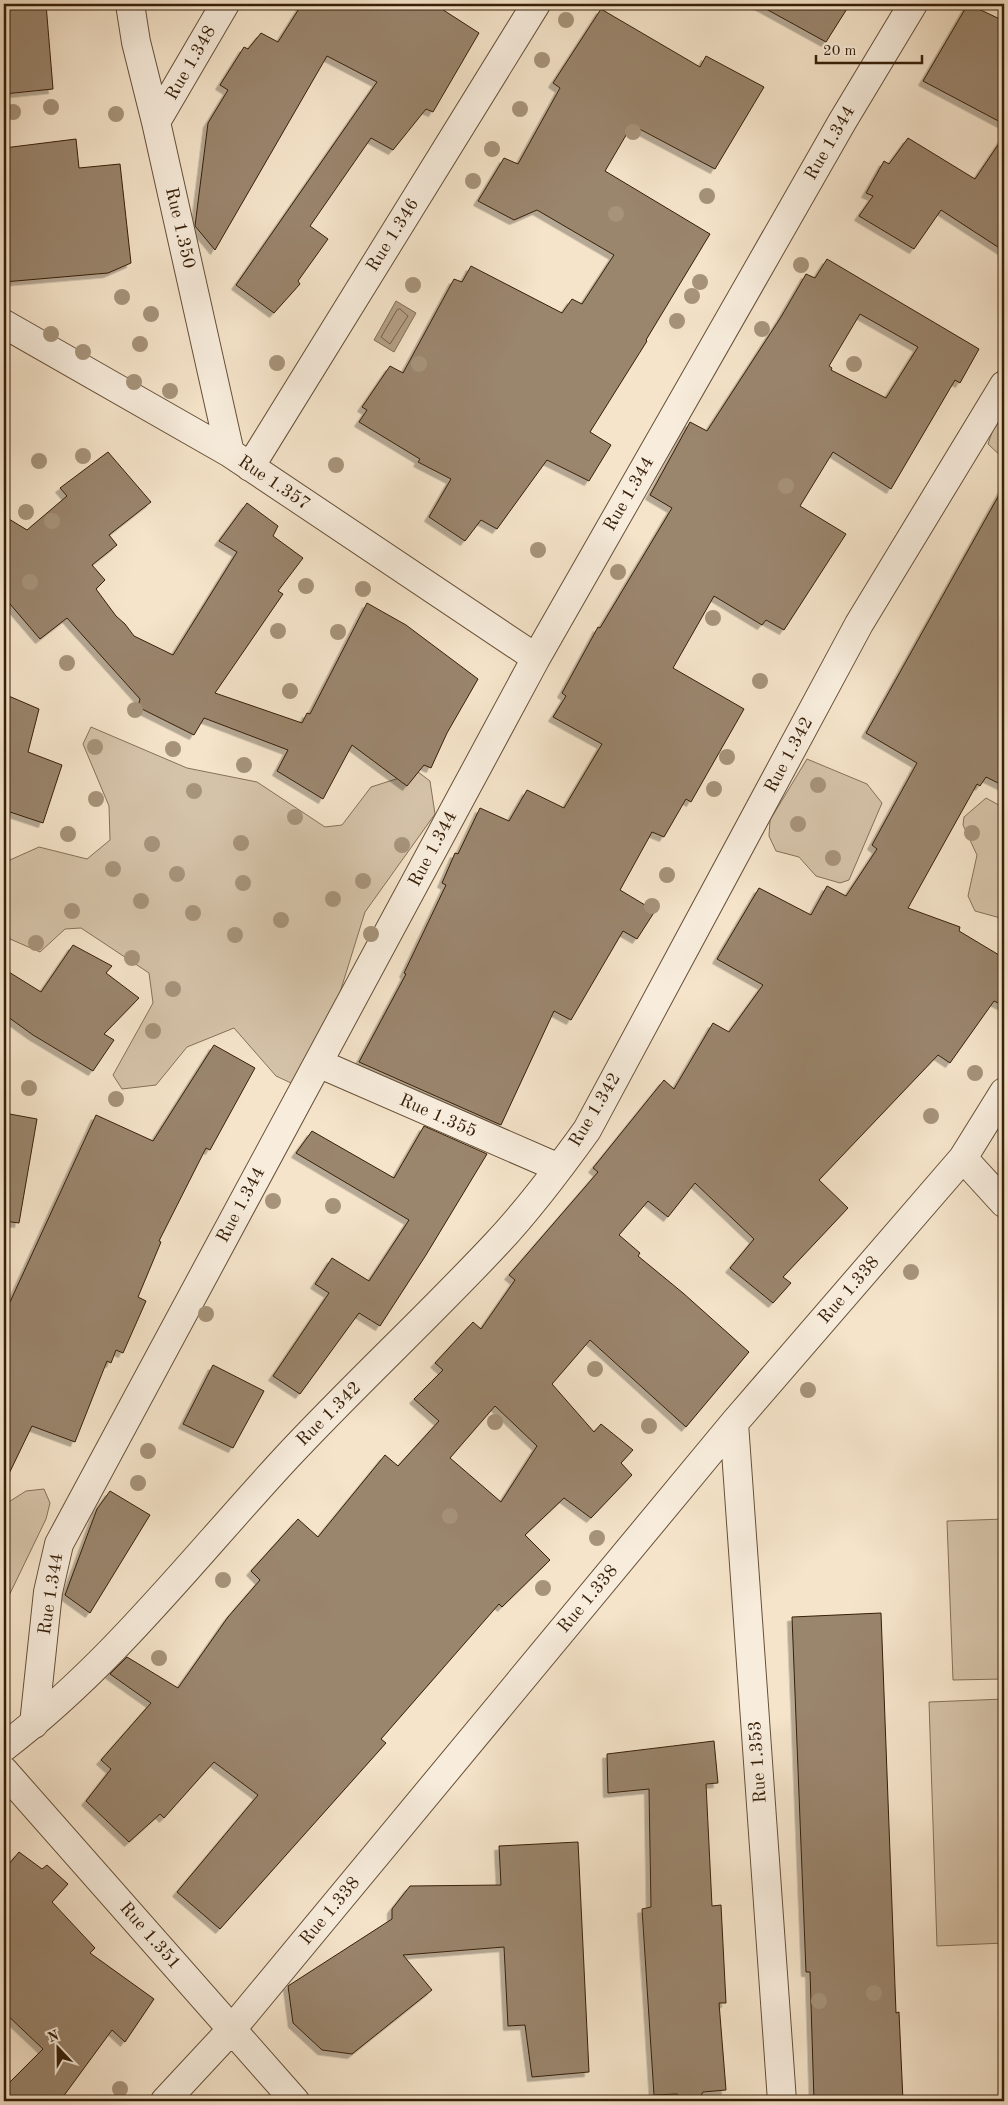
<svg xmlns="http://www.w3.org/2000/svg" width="1008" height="2105" viewBox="0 0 1008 2105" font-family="'Old Standard TT',serif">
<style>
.green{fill:#d5c3a9;stroke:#867158}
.water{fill:#b4a188;stroke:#826d55}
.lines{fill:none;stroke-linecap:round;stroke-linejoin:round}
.shore{stroke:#766048;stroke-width:1}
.building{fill:#9a856d;stroke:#371f08;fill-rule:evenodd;filter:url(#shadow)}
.street-casing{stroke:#665038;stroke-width:30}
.street{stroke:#f8eddd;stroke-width:28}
.tree{fill:#a6937a}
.labels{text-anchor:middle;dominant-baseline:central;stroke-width:5;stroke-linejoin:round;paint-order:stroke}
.street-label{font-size:18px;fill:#371f08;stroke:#f8eddd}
</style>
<defs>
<filter id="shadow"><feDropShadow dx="-4.5" dy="4.5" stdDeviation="0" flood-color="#0004"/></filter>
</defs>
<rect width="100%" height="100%" fill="#f5e4ca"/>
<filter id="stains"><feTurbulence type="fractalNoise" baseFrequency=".004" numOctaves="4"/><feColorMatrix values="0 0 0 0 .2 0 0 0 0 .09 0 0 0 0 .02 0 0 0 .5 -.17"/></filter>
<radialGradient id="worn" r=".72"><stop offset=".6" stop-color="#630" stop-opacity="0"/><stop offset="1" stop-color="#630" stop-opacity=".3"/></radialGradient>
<!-- green -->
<path class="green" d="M1004 397V459L988 444Z
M91 727 187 768 257 782 325 827 342 825 371 787 418 772 430 781 435 814 365 912 318 1063 307 1075 291 1083 276 1076 234 1028 187 1047 156 1085 122 1089 113 1075 153 1003 149 973 81 928 65 929 40 952 10 939C0 913 4 886 10 860L39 847 87 859 110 840 109 806 83 744Z
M807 759 867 784 882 803 849 880 840 883 816 876 799 857 776 851 769 836 770 820Z
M986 798 1004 808V919L975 911 968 896 977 855 963 825 964 817Z
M44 1489 50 1503 46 1519 4 1606V1505L26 1491Z
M1004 1519V1679L953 1680 947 1521Z
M1004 1699V1943L937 1946 929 1702Z"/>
<!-- water -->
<path class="water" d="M396 301 416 313 394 352 374 340Z"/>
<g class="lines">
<!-- shore -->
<path class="shore" d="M400 309 408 316 390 344 381 337 397 310Z"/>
</g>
<!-- building -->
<path class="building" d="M4 4H46L53 89 4 94Z
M302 4H434L479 33 433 112 426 109 393 150 371 138 310 226 328 239 298 281 300 284 274 313 236 285 377 82 327 56 215 250 195 226 208 123 228 90 220 85 244 47 248 49 261 33 278 42Z
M757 4H850L826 42Z
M968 4 1004 21V124L923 81Z
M601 9 700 67 706 56 764 87 715 169 632 125 605 171 710 234 646 340 647 341 590 432 611 445 589 481 547 460 497 529 481 520 465 541 429 517 451 479 418 462 420 459 359 422 367 410 362 407 390 366 403 373 454 279 462 282 471 266 562 313 572 299 582 304 614 255 537 210 514 220 478 201 504 158 518 164 560 88 553 83Z
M1004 136V251L941 210 914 249 859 216 873 196 866 193 884 161 889 164 908 138 975 179Z
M76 139 79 168 120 164 131 263 108 273 4 282V148Z
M827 259 979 349 960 383 955 380 891 489 833 452 800 506 846 534 784 630 766 620 762 625 714 596 673 668 744 709 691 802 686 799 664 837 652 832 620 890 655 911 637 939 623 931 571 1020 554 1011 501 1125 359 1062 406 974 404 973 446 885 442 883 455 853 458 854 480 808 509 821 527 790 564 808 602 744 553 717 566 696 562 693 598 627 600 628 672 508 650 495 690 422 707 431 781 317 806 274 815 278ZM860 314 918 347 886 398 831 370 832 368 829 366Z
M108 452 151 502 109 535 117 545 92 565 105 580 96 589 116 616 125 624 134 636 173 655 237 552 219 541 247 503 278 526 273 536 303 558 278 591 283 594 215 693 302 723 307 713 310 714 367 603 406 625 478 679 447 733 431 768 424 765 407 786 352 745 323 799 277 771 288 750 204 718 194 735 138 707 140 699 67 618 40 639 4 597V516L27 530 67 496 60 488Z
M1004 486V786L986 777 980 786 977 784 908 908 960 927 959 931 1004 958V1006L994 1001 950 1063 938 1055 819 1180 848 1208 783 1277 791 1283 773 1303 730 1268 754 1239 695 1183 668 1217 648 1201 619 1235 640 1253 638 1256 683 1293 749 1352 686 1427 590 1340 552 1384 594 1432 601 1424 633 1450 621 1463 632 1475 591 1518 564 1498 525 1535 550 1560 502 1607 499 1604 381 1739 386 1743 220 1929 177 1892 258 1795 214 1762 164 1818 160 1814 129 1842 86 1801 111 1769 101 1760 151 1703 110 1674 127 1657 178 1688 228 1617 260 1580 251 1571 298 1519 318 1537 385 1455 398 1466 439 1421 414 1399 443 1370 435 1363 473 1322 481 1329 515 1280 509 1275 598 1172 593 1168 664 1080 674 1089 713 1023 729 1032 763 985 717 959 759 888 811 915 827 886 846 896 877 849 872 845 917 763 866 733ZM495 1406 537 1446 501 1502 450 1458Z
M4 694 39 709 28 752 62 765 43 823 4 810Z
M73 945 112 966 106 973 139 998 104 1034 114 1040 93 1071 33 1035 4 1014V969L41 992Z
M214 1045 255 1068 210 1150 206 1148 159 1241 161 1242 138 1297 146 1301 123 1353 116 1350 111 1363 107 1361 75 1442 32 1426 4 1484V1300L10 1302 96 1115 153 1141Z
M4 1113 37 1119 19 1223 4 1221Z
M424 1126 487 1154 426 1255 380 1326 359 1313 300 1394 273 1376 329 1293 315 1284 332 1258 369 1281 409 1220 296 1153 312 1131 394 1178Z
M213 1365 264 1391 233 1448 183 1424Z
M110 1491 150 1515 90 1613 65 1595 97 1509Z
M881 1613 896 2013 899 2012 903 2101H814L810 1972H806L792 1617Z
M714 1741 718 1783 706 1784 712 1906 721 1905 726 2003H719L726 2090 703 2092 698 2101H682L677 2094 654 2095 642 1909 651 1907 649 1789 608 1793 607 1754Z
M578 1842 589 2072 532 2077 525 2025 508 2026 504 1947 403 1955 432 1990 352 2054 322 2050 293 2023 288 1986 392 1919V1909L410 1886 501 1885 499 1846Z
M19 1852 42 1869 47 1865 68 1884 52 1902 95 1948 90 1953 154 1999 125 2042 112 2030 60 2101H4V2088L43 2049 4 2012V1870Z"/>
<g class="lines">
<!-- street casing -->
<g class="street-casing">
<path id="street" d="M130 4 136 42 156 122 230 453
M156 122 225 4
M4 324 230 453 536 658
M250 467 536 4
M318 1063 559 1168
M963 1158 1004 1203
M734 1423 782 2101
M34 1724 48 1592 59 1544 536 658 842 122 913 4
M4 1747C112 1665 195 1556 287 1457 355 1384 429 1316 497 1243 530 1208 559 1169 587 1130L859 624 1004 385
M4 1771 295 2101
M165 2101 232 2029 734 1423 963 1158 1004 1092"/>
</g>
<!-- street -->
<use href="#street" class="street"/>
</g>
<!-- trees -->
<g class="tree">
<circle cx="566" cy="20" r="8"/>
<circle cx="542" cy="60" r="8"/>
<circle cx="51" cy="107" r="8"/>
<circle cx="520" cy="109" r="8"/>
<circle cx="13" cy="112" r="8"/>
<circle cx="116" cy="114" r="8"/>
<circle cx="633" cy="132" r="8"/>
<circle cx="492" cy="149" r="8"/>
<circle cx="473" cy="181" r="8"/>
<circle cx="707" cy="196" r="8"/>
<circle cx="616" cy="214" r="8"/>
<circle cx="801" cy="265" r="8"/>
<circle cx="700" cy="282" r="8"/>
<circle cx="413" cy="285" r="8"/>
<circle cx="692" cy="296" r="8"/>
<circle cx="122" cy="297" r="8"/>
<circle cx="151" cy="314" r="8"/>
<circle cx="677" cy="321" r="8"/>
<circle cx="762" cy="329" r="8"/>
<circle cx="51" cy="334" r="8"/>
<circle cx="140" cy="344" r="8"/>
<circle cx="83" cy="352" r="8"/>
<circle cx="277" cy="363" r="8"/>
<circle cx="419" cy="364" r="8"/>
<circle cx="854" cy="364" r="8"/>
<circle cx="134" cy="382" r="8"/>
<circle cx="170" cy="391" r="8"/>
<circle cx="83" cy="456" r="8"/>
<circle cx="39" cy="461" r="8"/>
<circle cx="336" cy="465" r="8"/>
<circle cx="786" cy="486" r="8"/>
<circle cx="26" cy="512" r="8"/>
<circle cx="52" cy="521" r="8"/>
<circle cx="538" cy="550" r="8"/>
<circle cx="618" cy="572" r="8"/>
<circle cx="30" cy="582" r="8"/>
<circle cx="306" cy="586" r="8"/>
<circle cx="363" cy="589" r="8"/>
<circle cx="713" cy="618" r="8"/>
<circle cx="278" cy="631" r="8"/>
<circle cx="338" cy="632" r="8"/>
<circle cx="67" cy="663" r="8"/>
<circle cx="760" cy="681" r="8"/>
<circle cx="290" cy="691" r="8"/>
<circle cx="135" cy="710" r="8"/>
<circle cx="95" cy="747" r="8"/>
<circle cx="173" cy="749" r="8"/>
<circle cx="727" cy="757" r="8"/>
<circle cx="244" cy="765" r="8"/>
<circle cx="818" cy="785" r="8"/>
<circle cx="714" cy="789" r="8"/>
<circle cx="194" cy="791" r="8"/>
<circle cx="96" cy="799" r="8"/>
<circle cx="295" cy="817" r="8"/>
<circle cx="798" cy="824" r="8"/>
<circle cx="972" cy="833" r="8"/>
<circle cx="68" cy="834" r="8"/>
<circle cx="241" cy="843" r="8"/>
<circle cx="152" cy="844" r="8"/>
<circle cx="402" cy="845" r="8"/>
<circle cx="833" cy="858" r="8"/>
<circle cx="113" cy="869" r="8"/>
<circle cx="177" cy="874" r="8"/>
<circle cx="667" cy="875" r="8"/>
<circle cx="363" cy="881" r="8"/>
<circle cx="243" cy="883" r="8"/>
<circle cx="333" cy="899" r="8"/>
<circle cx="141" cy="901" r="8"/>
<circle cx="652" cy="906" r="8"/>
<circle cx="72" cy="911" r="8"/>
<circle cx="193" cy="913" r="8"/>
<circle cx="281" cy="920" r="8"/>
<circle cx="371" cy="934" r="8"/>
<circle cx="235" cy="935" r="8"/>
<circle cx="36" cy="943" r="8"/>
<circle cx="132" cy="958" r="8"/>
<circle cx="173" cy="989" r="8"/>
<circle cx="153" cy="1031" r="8"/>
<circle cx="975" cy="1073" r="8"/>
<circle cx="29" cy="1088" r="8"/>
<circle cx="116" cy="1099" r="8"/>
<circle cx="931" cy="1116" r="8"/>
<circle cx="273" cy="1201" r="8"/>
<circle cx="333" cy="1206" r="8"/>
<circle cx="911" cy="1272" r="8"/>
<circle cx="206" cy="1314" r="8"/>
<circle cx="595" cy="1369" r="8"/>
<circle cx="808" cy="1390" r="8"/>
<circle cx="495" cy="1422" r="8"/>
<circle cx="649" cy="1426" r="8"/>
<circle cx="148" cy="1451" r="8"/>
<circle cx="138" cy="1483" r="8"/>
<circle cx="450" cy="1516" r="8"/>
<circle cx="597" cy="1538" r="8"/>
<circle cx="223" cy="1580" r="8"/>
<circle cx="543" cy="1588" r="8"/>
<circle cx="159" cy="1658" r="8"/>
<circle cx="874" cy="1993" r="8"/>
<circle cx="819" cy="2001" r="8"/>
<circle cx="120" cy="2089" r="8"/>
</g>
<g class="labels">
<!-- street labels -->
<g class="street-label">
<text transform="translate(191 63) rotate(-60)">Rue 1.348</text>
<text transform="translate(830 143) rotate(-60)">Rue 1.344</text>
<text transform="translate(180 228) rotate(77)">Rue 1.350</text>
<text transform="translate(393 235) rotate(-58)">Rue 1.346</text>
<text transform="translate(274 483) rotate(34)">Rue 1.357</text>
<text transform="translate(629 494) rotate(-60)">Rue 1.344</text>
<text transform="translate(789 755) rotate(-62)">Rue 1.342</text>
<text transform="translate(433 849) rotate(-62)">Rue 1.344</text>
<text transform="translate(595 1110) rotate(-59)">Rue 1.342</text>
<text transform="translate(438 1116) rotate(24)">Rue 1.355</text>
<text transform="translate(241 1205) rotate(-62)">Rue 1.344</text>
<text transform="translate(849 1290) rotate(-49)">Rue 1.338</text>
<text transform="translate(329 1414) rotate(-45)">Rue 1.342</text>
<text transform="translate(51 1594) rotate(-81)">Rue 1.344</text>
<text transform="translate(588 1599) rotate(-50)">Rue 1.338</text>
<text transform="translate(758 1762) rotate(-94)">Rue 1.353</text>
<text transform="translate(330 1911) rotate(-50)">Rue 1.338</text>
<text transform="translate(150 1936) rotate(49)">Rue 1.351</text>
</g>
</g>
<!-- margin -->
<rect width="1008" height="2105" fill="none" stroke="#f5e4ca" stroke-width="20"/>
<rect x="5" y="5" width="998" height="2095" fill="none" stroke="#371f08" stroke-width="2.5"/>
<rect x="10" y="10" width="988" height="2085" fill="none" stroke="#371f08"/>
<!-- north arrow -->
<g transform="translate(58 2048) rotate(338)" stroke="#f8eddd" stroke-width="4" paint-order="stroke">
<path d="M0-4L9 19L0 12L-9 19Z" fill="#371f08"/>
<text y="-8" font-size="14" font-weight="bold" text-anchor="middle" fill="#371f08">N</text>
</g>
<!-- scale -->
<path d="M816 55v8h106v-8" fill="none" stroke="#371f08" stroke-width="2.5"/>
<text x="823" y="55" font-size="15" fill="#371f08" stroke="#f8eddd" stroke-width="4" paint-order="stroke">20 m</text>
<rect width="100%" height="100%" filter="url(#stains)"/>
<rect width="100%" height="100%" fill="url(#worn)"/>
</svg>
